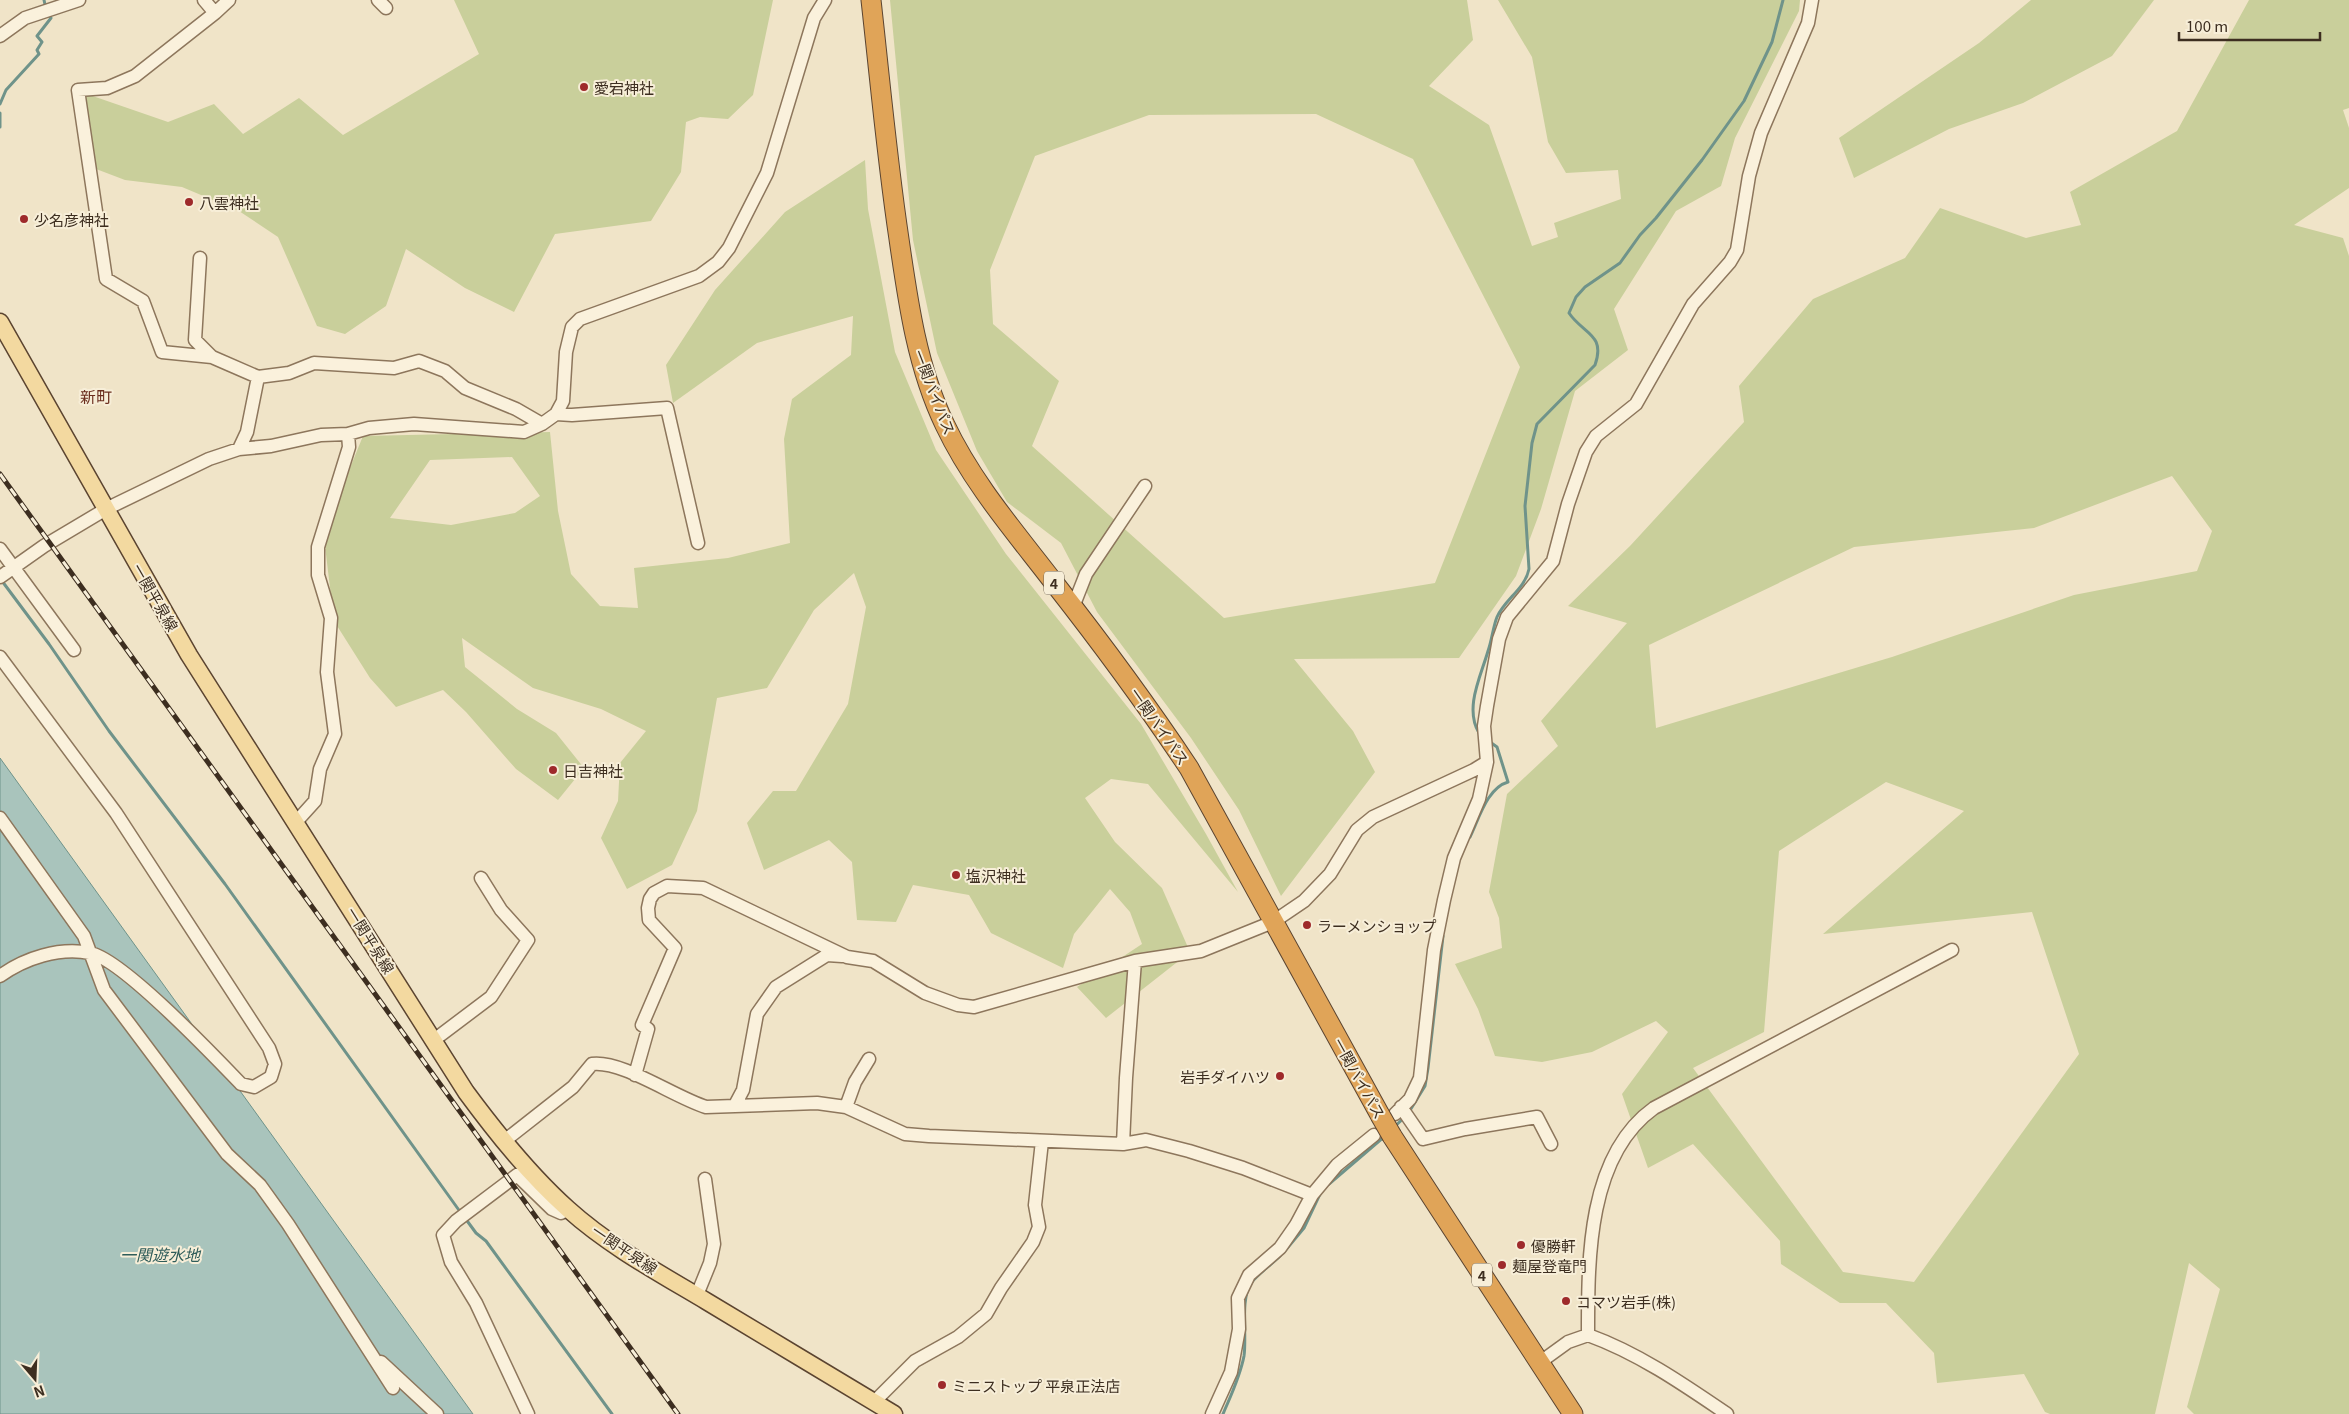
<svg xmlns="http://www.w3.org/2000/svg" width="2349" height="1414" viewBox="0 0 2349 1414" font-family="Georgia,'Noto Sans JP',serif">
<style>
.green{fill:#c9cf9b;fill-rule:evenodd}
.water{fill:#a9c4bc;stroke:#6f938a}
.lines{fill:none;stroke-linecap:round;stroke-linejoin:round}
.stream{stroke:#6f938a;stroke-width:3}
.minor-casing{stroke:#8d765c;stroke-width:15}
.major-casing{stroke:#5b4430;stroke-width:19}
.highway-casing{stroke:#5b4430;stroke-width:21}
.minor{stroke:#faf1dc;stroke-width:12}
.major{stroke:#f3d9a0;stroke-width:16}
.highway{stroke:#e0a458;stroke-width:19}
.rail-casing{stroke:#3d2e20;stroke-width:5}
.rail{stroke:#f7eed8;stroke-width:3;stroke-dasharray:9;stroke-linecap:butt}
.highway-bridge-casing{stroke:#5b4430;stroke-width:21;stroke-linecap:butt}
.highway-bridge{stroke:#e0a458;stroke-width:19}
.poi-dot{fill:#9e2a2b;stroke:#f7eed8;stroke-width:2}
.labels{text-anchor:middle;dominant-baseline:central;stroke-width:4;stroke-linejoin:round;paint-order:stroke}
.shield{fill:#f7eed8;stroke:#756857;stroke-width:1}
.shield-label{font-size:14px;font-weight:bold;fill:#3d2e20}
.poi-label{font-size:15px;fill:#3d2e20;stroke:#f7eed8;text-anchor:start}
.street-label{font-size:15px;fill:#3d2e20;stroke:#f7eed8}
.neighbourhood-label{font-size:16px;fill:#6b2e1e;stroke:#f7eed8}
.water-label{font-size:16px;font-style:italic;fill:#2f5d5a;stroke:#f7eed8}
</style>
<rect width="100%" height="100%" fill="#f0e4c8"/>
<!-- green -->
<path class="green" d="M454 0H773L753 95 728 119 700 117 686 122 681 172 651 221 555 234 514 312 465 288 406 249 386 306 345 334 317 326 278 237 239 211 182 187 125 180 83 164 84 93 168 122 214 104 243 134 299 98 343 135 479 54Z
M890 0H1467L1473 40 1429 86 1489 125 1532 246 1558 237 1554 223 1621 199 1618 170 1566 173 1548 142 1532 57 1498 0H1800L1799 11 1735 138 1721 186 1676 211 1614 309 1628 350 1575 391 1541 509 1516 576 1459 658 1294 659 1353 731 1375 772 1281 896 1239 810 1191 738 1097 612 1061 543 1007 502 977 451 937 353 913 240ZM1316 114 1413 159 1520 367 1435 583 1224 618 1032 446 1059 381 993 324 990 270 1035 156 1149 115Z
M2031 0H2154L2112 56 2023 103 1949 129 1854 178 1839 138 1979 43Z
M2249 0H2349V108L2343 110 2349 128V188L2294 225 2343 238 2349 256V1414H2194L2187 1407 2220 1289 2189 1263 2155 1414H2050L2045 1412 2024 1374 1937 1383 1934 1353 1886 1303H1840L1781 1264 1780 1241 1693 1144 1648 1168 1622 1094 1668 1032 1656 1021 1592 1052 1542 1062 1495 1056 1478 1009 1455 964 1502 948 1499 918 1489 892 1507 794 1558 746 1541 721 1627 623 1568 606 1630 546 1744 422 1739 386 1813 299 1905 258 1940 208 2026 238 2081 225 2070 192 2177 131ZM2172 476 2212 531 2197 571 2074 595 1892 657 1656 728 1649 645 1854 547 2034 528ZM1886 782 1964 811 1823 934 2032 912 2079 1054 1914 1282 1843 1272 1693 1068 1764 1032 1779 851Z
M865 160 868 209 895 352 936 450 1006 554 1141 724 1206 834 1238 892 1148 784 1111 779 1085 798 1115 842 1162 888 1190 952 1106 1018 1077 987 1142 944 1130 912 1110 889 1074 934 1063 968 991 933 969 895 913 885 896 922 857 920 852 862 829 840 764 870 747 823 773 791H796L848 704 866 607 854 573 814 610 767 688 717 698 697 811 672 865 627 889 601 838 618 801 620 763 646 731 601 709 533 688 462 638 465 667 517 709 556 733 584 768 558 800 516 769 466 712 443 690 396 707 370 678 334 621 325 546 341 490 363 436 550 432 558 511 571 574 600 606 638 608 634 568 728 558 790 543 784 439 792 399 851 355 853 316 757 343 673 403 666 365 715 290 785 212ZM512 457 540 496 515 513 451 525 390 518 430 460Z"/>
<!-- water -->
<path class="water" d="M0 758 473 1414H0Z"/>
<g class="lines">
<!-- stream -->
<path class="stream" d="M44 0 46 9
M0 104 6 90 39 54 37 50 42 42 37 36 51 18 49 14
M0 113V127
M2 581 49 644 109 731 225 884 461 1213
M1479 733C1464 708 1481 676 1488 651 1492 640 1493 627 1497 617 1505 599 1525 589 1529 569L1525 506 1532 443 1537 424 1595 365C1606 334 1583 334 1569 313L1576 297 1585 287 1620 263 1640 235 1656 218 1702 160 1744 101 1772 42 1783 0
M1470 837C1479 819 1487 788 1508 782L1497 747 1490 742
M1409 1112 1425 1086 1428 1068 1443 936
M1393 1128 1405 1117
M1329 1184 1385 1136
M465 1218 476 1233 486 1241 612 1414
M1284 1252 1304 1228 1320 1194
M1223 1414C1231 1395 1240 1377 1244 1356 1247 1337 1240 1298 1251 1283 1259 1273 1271 1265 1280 1256"/>
<!-- minor casing -->
<g class="minor-casing">
<path id="minor" d="M204 0 215 13 229 0
M378 0 386 8
M215 13 135 76 107 88 78 90 106 279 143 301 162 352 212 357 258 377
M0 36 25 18 79 0
M200 258 195 340 212 357
M556 414 572 415 667 408 698 543
M239 449 247 432 258 377 289 373 314 363 394 368 419 361 445 371 465 388 516 409 542 424
M0 549 74 650
M0 577 44 546 106 509 209 459 239 449 271 446 321 435 348 434 369 428 414 424 524 432 542 424 556 414 563 401 566 352 572 327 580 319 699 276 718 262 729 248 767 173 814 18 825 0
M1073 607 1086 574 1145 486
M0 657 116 813 269 1048 275 1064 271 1077 254 1087 241 1084C215 1057 122 959 90 953 59 947 25 958 0 976
M0 818 84 936 104 990 227 1154 260 1185 288 1224 393 1388
M296 822 315 801 320 769 335 734 327 672 331 618 318 575V547L349 447 348 434
M434 1040 491 997 528 940 501 910 481 878
M635 1075 648 1029 642 1025 675 948 649 920 648 908 650 899 654 893 667 886 703 888 847 957 873 961 925 993 958 1005 974 1007 1135 961 1201 951 1273 922 1304 901 1330 874 1357 830 1373 817 1474 770 1487 762
M735 1105 743 1090 757 1014 776 987 827 955 842 956
M846 1107 855 1082 869 1059
M1401 1107 1423 1139 1465 1129 1537 1117 1551 1144
M1395 1114 1410 1099 1420 1078 1434 950 1444 900 1454 858 1479 799 1487 762 1484 726 1487 706 1499 639 1507 617 1553 561 1568 504 1586 452 1596 436 1636 404 1693 304 1730 262 1737 250 1749 176 1761 133 1808 23 1812 0
M503 1142 573 1087 592 1064C622 1060 674 1097 706 1107L817 1103 846 1107 905 1134 929 1136 1123 1144 1146 1140 1189 1151 1243 1168 1312 1195
M1123 1144 1126 1078 1135 961
M697 1295 710 1263 714 1244 705 1179
M1588 1335C1588 1260 1587 1156 1654 1108L1952 950
M381 1362 437 1414
M1539 1363 1568 1342 1588 1335C1638 1353 1683 1384 1727 1414
M874 1402 915 1361 958 1337 986 1314 1001 1288 1033 1242 1039 1227 1035 1205 1042 1141
M528 1414 476 1303 451 1262 443 1235 456 1221 517 1175 552 1209 561 1213 569 1209
M1212 1414 1231 1372 1239 1329 1238 1298 1249 1275 1280 1248 1296 1225 1312 1195 1337 1165 1374 1135"/>
</g>
<!-- major casing -->
<g class="major-casing">
<path id="major" d="M0 322 189 655 466 1092C497 1134 529 1174 568 1209 609 1246 659 1273 706 1301 769 1339 831 1376 894 1414"/>
</g>
<!-- highway casing -->
<g class="highway-casing">
<path id="highway" d="M871 0C880 80 887 159 899 239 908 302 917 367 945 425 973 484 1016 533 1055 584 1102 644 1147 705 1189 768L1380 1115
M1392 1136 1573 1414"/>
</g>
<!-- minor -->
<use href="#minor" class="minor"/>
<!-- major -->
<use href="#major" class="major"/>
<!-- highway -->
<use href="#highway" class="highway"/>
<!-- rail casing -->
<g class="rail-casing">
<path id="rail" d="M0 474 678 1414"/>
</g>
<!-- rail -->
<use href="#rail" class="rail"/>
<!-- highway-bridge casing -->
<g class="highway-bridge-casing">
<path id="highway-bridge" d="M1380 1115 1392 1136"/>
</g>
<!-- highway-bridge -->
<use href="#highway-bridge" class="highway-bridge"/>
</g>
<!-- markers -->
<g class="poi-dot">
<circle cx="584" cy="87" r="5"/>
<circle cx="189" cy="202" r="5"/>
<circle cx="24" cy="219" r="5"/>
<circle cx="553" cy="770" r="5"/>
<circle cx="956" cy="875" r="5"/>
<circle cx="1307" cy="925" r="5"/>
<circle cx="1280" cy="1076" r="5"/>
<circle cx="1521" cy="1245" r="5"/>
<circle cx="1502" cy="1265" r="5"/>
<circle cx="1566" cy="1301" r="5"/>
<circle cx="942" cy="1385" r="5"/>
</g>
<g class="labels">
<!-- shield labels -->
<g class="shield">
<rect x="1044" y="571.5" width="20" height="23" rx="4"/>
<rect x="1472" y="1263.5" width="20" height="23" rx="4"/>
</g>
<g class="shield-label">
<text x="1054" y="583">4</text>
<text x="1482" y="1275">4</text>
</g>
<!-- poi labels -->
<g class="poi-label">
<text x="594" y="87">愛宕神社</text>
<text x="199" y="202">八雲神社</text>
<text x="34" y="219">少名彦神社</text>
<text x="563" y="770">日吉神社</text>
<text x="966" y="875">塩沢神社</text>
<text x="1317" y="925">ラーメンショップ</text>
<text x="1270" y="1076" text-anchor="end">岩手ダイハツ</text>
<text x="1531" y="1245">優勝軒</text>
<text x="1512" y="1265">麺屋登竜門</text>
<text x="1576" y="1301">コマツ岩手(株)</text>
<text x="952" y="1385">ミニストップ 平泉正法店</text>
</g>
<!-- street labels -->
<g class="street-label">
<text transform="translate(935 392) rotate(69)">一関バイパス</text>
<text transform="translate(156 597) rotate(60)">一関平泉線</text>
<text transform="translate(1160 726) rotate(55)">一関バイパス</text>
<text transform="translate(371 940) rotate(58)">一関平泉線</text>
<text transform="translate(1360 1078) rotate(61)">一関バイパス</text>
<text transform="translate(625 1249) rotate(34)">一関平泉線</text>
</g>
<!-- neighbourhood labels -->
<g class="neighbourhood-label">
<text x="96" y="396">新町</text>
</g>
<!-- water labels -->
<g class="water-label">
<text x="160" y="1254">一関遊水地</text>
</g>
</g>
<!-- north arrow -->
<g transform="translate(35 1379) rotate(161)" stroke="#f7eed8" stroke-width="4" paint-order="stroke">
<path d="M0-4L9 19L0 12L-9 19Z" fill="#3d2e20"/>
<text y="-8" font-size="14" font-weight="bold" text-anchor="middle" fill="#3d2e20">N</text>
</g>
<!-- scale -->
<path d="M2179 32v8h141v-8" fill="none" stroke="#3d2e20" stroke-width="2.5"/>
<text x="2186" y="32" font-size="15" fill="#3d2e20" stroke="#f7eed8" stroke-width="4" paint-order="stroke">100 m</text>
</svg>
